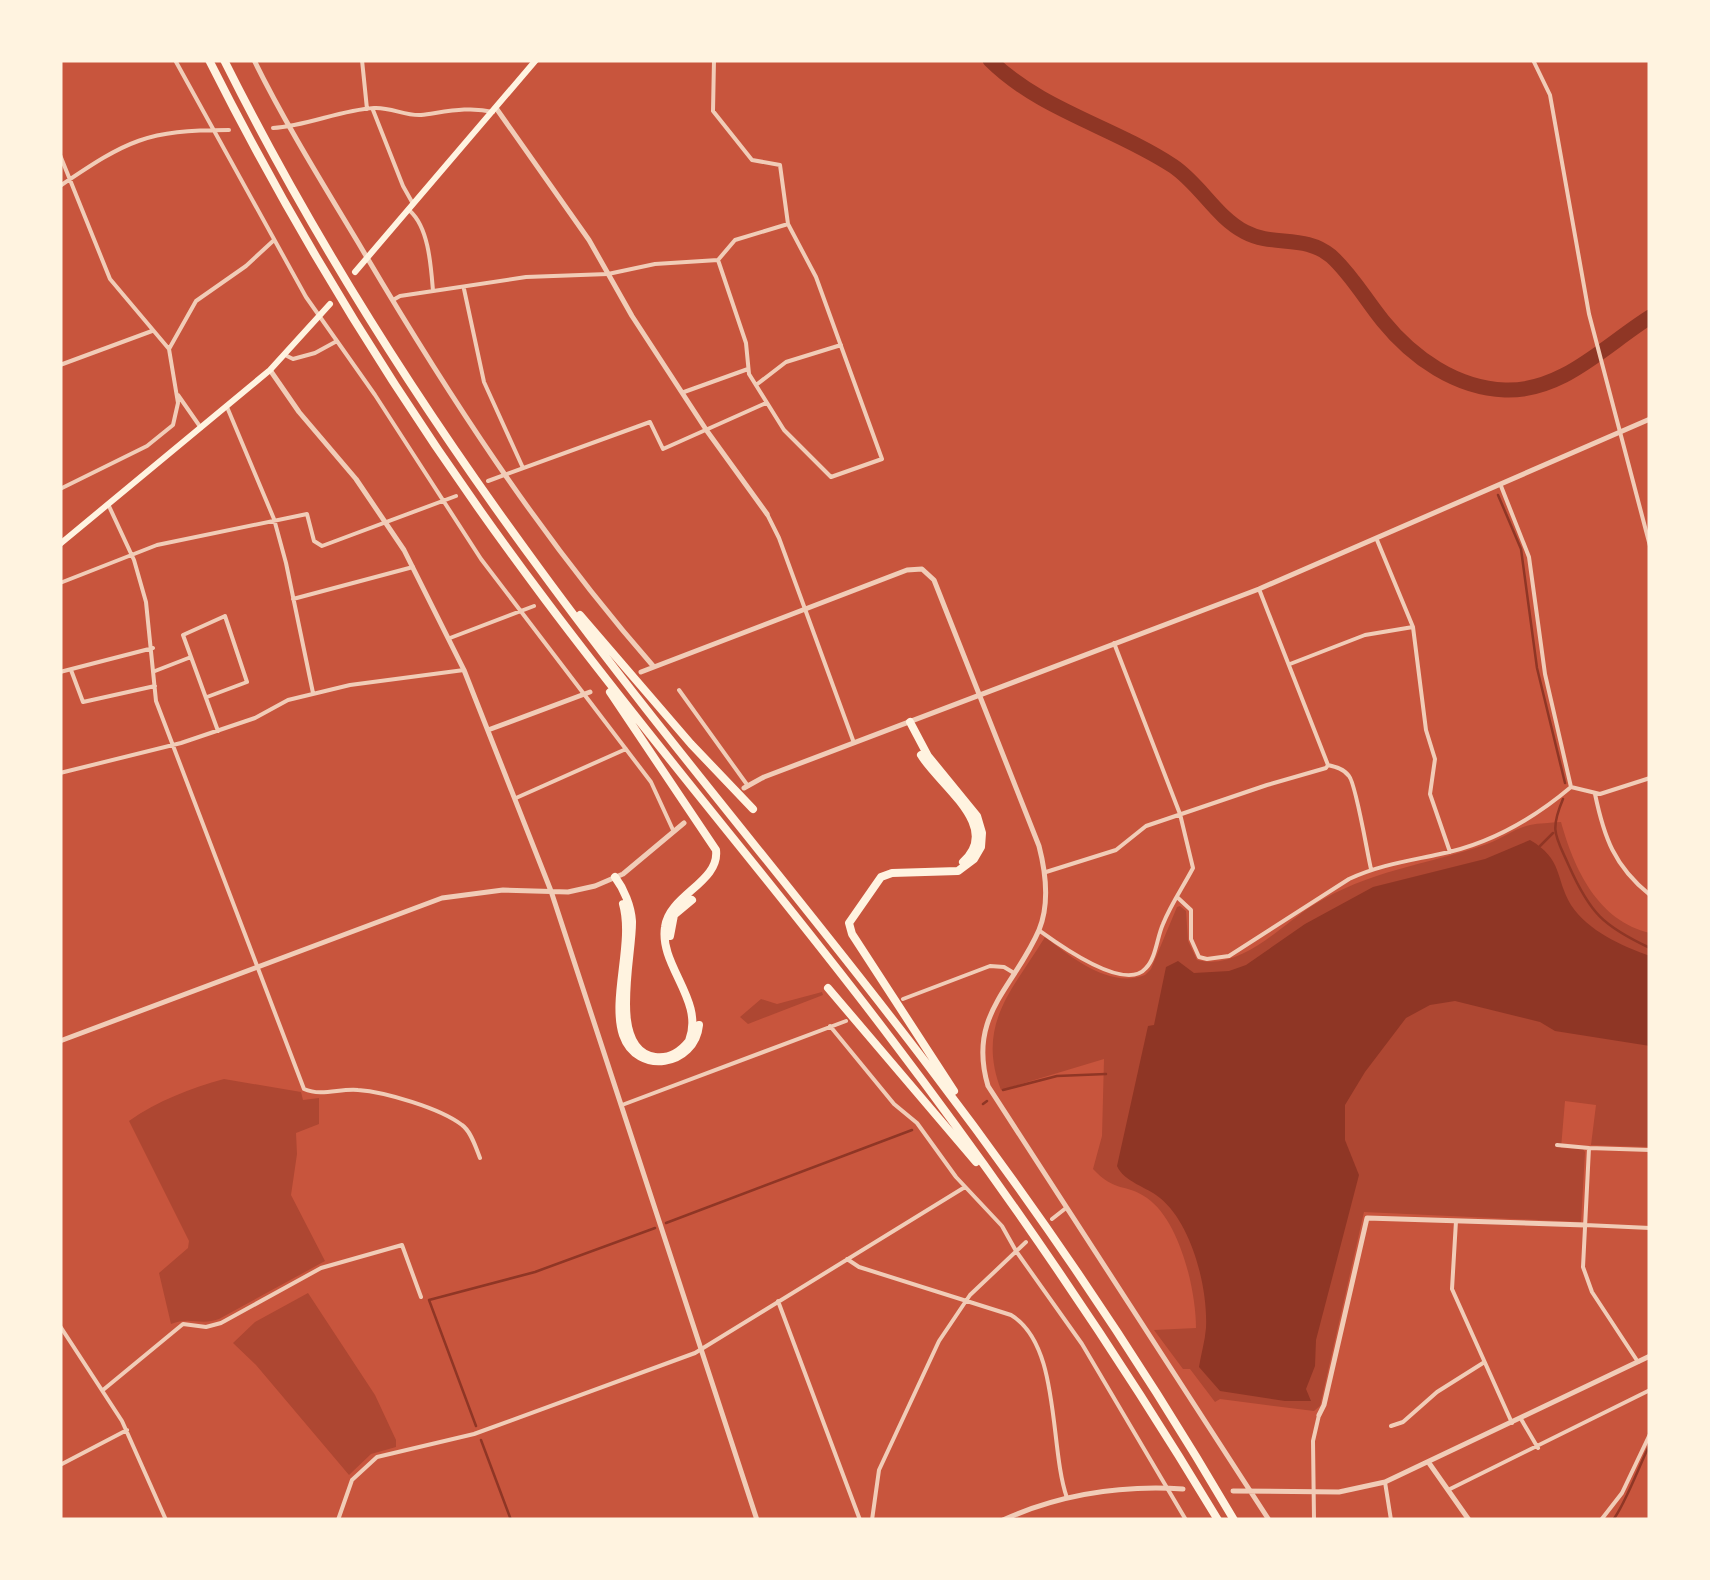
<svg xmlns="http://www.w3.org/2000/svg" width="1710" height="1580" viewBox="0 0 1710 1580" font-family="'Work Sans',sans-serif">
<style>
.green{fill:#ae4732}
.water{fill:#8f3625}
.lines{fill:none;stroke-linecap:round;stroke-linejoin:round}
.stream{stroke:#8f3625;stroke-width:2.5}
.river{stroke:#8f3625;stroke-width:15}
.minor{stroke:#f1ccb7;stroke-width:4}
.tertiary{stroke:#f1ccb7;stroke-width:5}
.primary{stroke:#fff3e0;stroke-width:6}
.motorway{stroke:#fff3e0;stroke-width:8}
</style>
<rect width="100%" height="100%" fill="#c8553d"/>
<!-- green -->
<path class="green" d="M1561 822C1574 869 1598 921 1650 933V1147L1591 1145 1596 1105 1565 1101 1561 1148 1583 1149 1585 1152 1581 1222 1364 1212 1320 1406 1314 1411 1220 1399 1215 1402 1190 1369H1183L1154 1330 1196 1328C1196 1290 1180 1221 1147 1198 1126 1183 1115 1193 1093 1169L1102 1136 1104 1059 1001 1090C976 1024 1012 991 1045 937 1071 957 1110 989 1145 975L1151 969 1177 907 1180 906 1186 911 1188 941 1197 960C1240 971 1279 927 1312 906 1371 869 1424 866 1487 844 1502 839 1515 828 1530 825 1539 823 1550 823 1561 822Z
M822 992 823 995 748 1024 740 1017 761 999 777 1004Z
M224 1079 301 1092 303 1100 319 1098V1124L296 1133 297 1154 291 1195 325 1261 219 1319C200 1326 190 1316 171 1324L159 1273 188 1248 189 1241 129 1121C157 1101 191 1088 224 1079Z
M308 1293 375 1395 396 1440V1447L371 1454 349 1475 256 1365 233 1343 255 1322Z"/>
<!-- water -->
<path class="water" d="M1530 840C1563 859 1555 878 1571 905 1588 931 1622 946 1650 956V1046L1555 1031 1540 1022 1455 1001 1430 1005 1406 1018 1365 1072 1345 1105V1140L1359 1175 1316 1340 1315 1366 1306 1389 1311 1401H1285L1220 1391 1199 1367C1201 1354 1205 1341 1206 1328 1208 1288 1192 1224 1160 1198 1147 1187 1124 1182 1117 1166L1148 1026 1154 1025 1166 967 1178 961 1194 973 1229 971 1246 965 1305 924 1373 887 1485 859Z"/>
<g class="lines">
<!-- stream -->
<path class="stream" d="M1498 495 1521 549 1537 668 1565 783
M1563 799C1549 832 1556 836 1569 866 1590 913 1603 926 1650 948
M1540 846 1553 833
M1003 1090 1057 1076 1106 1074
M983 1104 987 1101
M666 1223 912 1130
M476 1426 429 1300 535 1272 655 1228
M481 1440 511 1520
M1613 1520C1625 1505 1640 1464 1650 1444"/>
<!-- river -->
<path class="river" d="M990 60C1040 110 1114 127 1173 166 1200 184 1216 217 1245 232 1273 247 1305 234 1331 256 1352 275 1365 299 1383 321 1413 358 1456 388 1505 390 1562 392 1604 346 1650 317"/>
<!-- minor -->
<path class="minor" d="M175 60 306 297 375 395 481 559 651 782 673 830
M362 60 367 109
M714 60 713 111 752 160 780 165 788 224 816 277 882 459 831 477 784 430 749 374 746 343 718 260
M1533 60 1550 95 1589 314 1650 546
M373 110 403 186 412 202
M273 128C307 126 340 110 374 108 391 107 405 116 421 115 445 112 469 106 493 112
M60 155 110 279 169 349 178 403 173 425 147 446 60 489
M60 186C128 140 146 130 229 130
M410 211C429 228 431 267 433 291
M464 289 484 382 523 468
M393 300 400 296 526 277 608 274 655 264 718 260 735 240 788 224
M169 349 196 301 246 266 273 241
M287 356 293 359 315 353 337 341
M60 365 152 331
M756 385 786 362 841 345
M684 392 748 369
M178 395 201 428
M227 407 274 519 286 563 313 693
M488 481 650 422 663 449 766 403
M1501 486 1529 557 1545 674 1571 787
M108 504 134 560 146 602 156 701 304 1089C322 1097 340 1088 358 1090 385 1092 440 1108 462 1125 471 1131 476 1148 480 1158
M767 514 779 538 854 743
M1377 540 1413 627 1426 730 1435 759 1430 794 1450 852
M60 583 157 545 307 514 314 541 322 546 456 496
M293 599 413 567
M450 638 534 606
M1290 664 1365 635 1413 627
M71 670 83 702 155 686
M155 671 191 657
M60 672 153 648
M679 690 748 786
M207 697 247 682 225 616 183 635 218 731
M1328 765C1336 767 1344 769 1349 776 1356 784 1367 852 1371 869
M60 773 181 743 255 718 288 700 350 685 464 670
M1571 787 1600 794 1650 778
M1595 794C1604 837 1614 866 1650 895
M516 798 626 749
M1046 872 1116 850 1146 826 1267 785 1326 768 1328 765 1259 589
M1177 897 1191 910V939L1199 957 1207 959 1229 956 1349 879C1379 865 1408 861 1440 854 1490 844 1532 820 1571 787
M1040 931C1058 944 1125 993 1146 968 1156 958 1157 937 1163 924 1171 904 1183 887 1193 868L1180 814 1114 643
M903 999 990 966 1004 967 1014 973
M830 1026 894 1104 917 1123 956 1177 1002 1226 1016 1251 1082 1344 1186 1520
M622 1105 846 1021
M1557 1145 1589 1148
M1052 1219 1066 1208
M1456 1221 1452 1289 1512 1423
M1585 1225 1650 1228
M847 1259 859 1267 1011 1315C1061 1345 1049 1447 1067 1498
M778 1301 860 1520
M60 1326 122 1421 166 1520
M1638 1362 1592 1292 1583 1267 1589 1148 1650 1150
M103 1390 183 1324 206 1327 221 1323 321 1268 402 1245 421 1297
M1521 1419 1538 1448
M1391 1426 1403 1422 1437 1392 1483 1363
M60 1465 127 1430
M1385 1482 1391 1520
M1448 1490 1650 1390
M338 1520 352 1480 377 1457 474 1434 695 1353 965 1187
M872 1520 879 1470 939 1341 970 1295 1026 1242
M1314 1520 1313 1441 1319 1415
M1601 1520 1622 1493 1650 1434"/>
<!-- tertiary -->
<path class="tertiary" d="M254 60C285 123 323 184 359 244 446 392 540 537 654 667L907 570 922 569 934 580 1039 846C1046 873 1050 903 1039 930 1014 988 967 1015 988 1086L1269 1520
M496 108 589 240 632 316 707 431 767 514
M270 370 299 412 356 479 404 550 464 670 551 891 757 1520
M641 672 654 667
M488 730 590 692
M744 788 764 777 1259 589 1650 419
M60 1041 442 898 503 890 568 892 595 886 623 874 684 823
M1319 1415 1324 1405 1367 1218 1585 1225
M1429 1463 1469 1520
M1233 1491 1339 1492 1385 1482 1650 1356
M1003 1520C1061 1494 1120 1485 1183 1489"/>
<!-- primary -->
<path class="primary" d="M355 272 536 60
M60 544 270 370 330 304"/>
<!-- motorway -->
<path class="motorway" d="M209 60C304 249 417 429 544 598 656 748 779 890 892 1040 1009 1194 1118 1354 1218 1520
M224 60C313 238 421 408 539 568 664 739 802 899 930 1068 1040 1212 1142 1363 1234 1520
M580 615 691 744 753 809
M610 692 716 850C720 882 669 895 665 927 659 966 705 1000 689 1041 681 1051 669 1059 655 1057 607 1050 633 955 632 921 631 906 624 889 615 877
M910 722 928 756 977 816 982 833 981 847 974 859 958 871 892 873 881 877 849 923 852 934 954 1091
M921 755C939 785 1003 827 963 862
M623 904C634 943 611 998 623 1035 637 1076 695 1066 699 1025
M670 936 674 915 692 900
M828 988 976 1162"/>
</g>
<!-- border -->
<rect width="1710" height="1580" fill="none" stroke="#fff3e0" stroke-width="125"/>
</svg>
